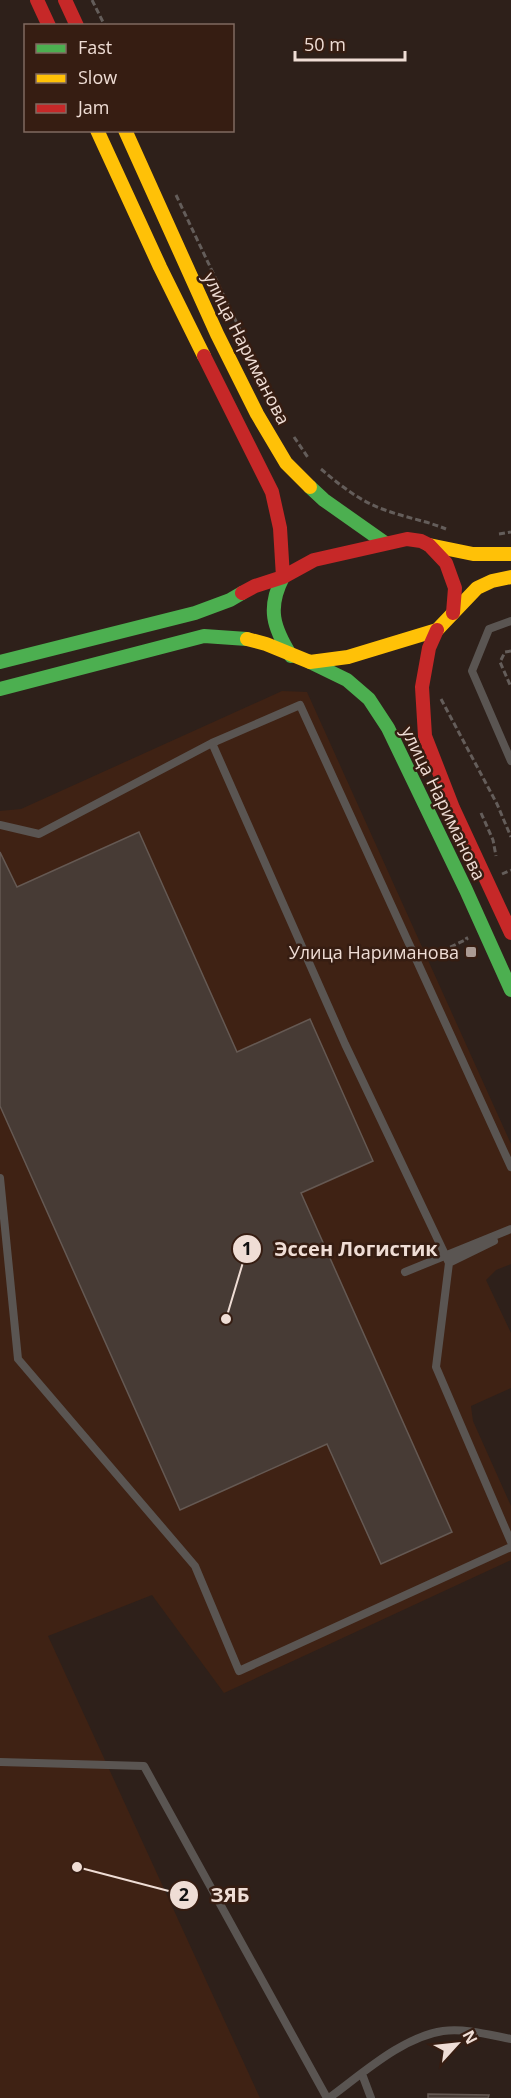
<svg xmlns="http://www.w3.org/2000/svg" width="511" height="2098" viewBox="0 0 511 2098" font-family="'Open Sans',sans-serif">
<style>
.built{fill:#3f2214}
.building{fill:#473b35;stroke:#655953;stroke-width:1.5}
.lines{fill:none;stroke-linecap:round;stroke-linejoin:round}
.path{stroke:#645d5a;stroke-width:3;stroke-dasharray:6 3;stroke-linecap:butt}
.lane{stroke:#5a5552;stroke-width:8}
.fast{stroke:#4caf50;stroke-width:14}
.slow{stroke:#ffc107;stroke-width:14}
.jam{stroke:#c62828;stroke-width:14}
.poi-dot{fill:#ab9b94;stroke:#361d12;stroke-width:2}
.labels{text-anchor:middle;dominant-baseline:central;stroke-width:5;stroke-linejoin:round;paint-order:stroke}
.street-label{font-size:18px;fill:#efddd5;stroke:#361d12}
.poi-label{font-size:18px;fill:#efddd5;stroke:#361d12;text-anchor:end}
.leader{fill:none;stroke:#efddd5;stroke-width:2}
.callout-dot{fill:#efddd5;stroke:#361d12;stroke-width:2}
.mark-label{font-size:18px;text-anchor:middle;font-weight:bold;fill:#111}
.callout-label{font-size:20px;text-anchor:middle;font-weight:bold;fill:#efddd5;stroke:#361d12;stroke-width:5;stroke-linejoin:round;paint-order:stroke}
</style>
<rect width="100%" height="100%" fill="#2e201a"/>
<!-- built -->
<path class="built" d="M282 691 307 692 511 1144V1264L496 1270 486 1280 511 1333V1388L471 1406 473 1421 511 1506V1560L224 1693 152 1595 48 1636 260 2098H0V811L21 809Z"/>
<!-- building -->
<path class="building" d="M139 832 237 1052 310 1019 373 1161 301 1193 452 1532 381 1564 327 1444 180 1510 0 1106V852L17 887Z
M428 2094 489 2095 488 2098H428Z"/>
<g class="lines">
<!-- path -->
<path class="path" d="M92 0 105 26
M176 195 280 414
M294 437 309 459
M321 469C341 486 362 503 388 511 407 518 427 521 446 529
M499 534 511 532
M511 651 505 652 500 662 511 687
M441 699 497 804 511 837
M481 813 493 840 496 856
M502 874 511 870
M426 959 467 939 466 937"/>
<!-- lane -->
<path class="lane" d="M511 621 489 629 472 671 511 761
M212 743 345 1044 449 1263 436 1367 511 1542
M0 825 39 834 212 743 300 705 511 1167
M0 1178 18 1359 195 1566 239 1671 511 1547
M449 1263 494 1241
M405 1272 511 1229
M0 1762 144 1766 327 2098
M362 2074 371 2098
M329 2098C362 2074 402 2037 443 2031 465 2028 490 2035 511 2039"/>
<!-- fast -->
<path class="fast" d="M310 487 324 500 385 543
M283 577C267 608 273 627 291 656
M0 662 195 613 230 600 242 593
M310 662 347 680 369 699 388 728 466 890 511 990
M0 689 204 636 247 639"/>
<!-- slow -->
<path class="slow" d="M97 130 160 267 204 356
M125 130 217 334 257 414 286 463 310 487
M429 545 473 554H511
M247 639 266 644 310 662 348 657 437 630 477 588 492 581 511 577"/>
<!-- jam -->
<path class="jam" d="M37 0 49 26
M65 0 77 26
M204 356 272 492 280 528 283 577
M242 593 255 586 283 577 314 560 407 539 421 541 429 545 446 563 455 588 453 613
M437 630 429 648 422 687 425 736 453 808 511 933"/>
</g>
<!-- markers -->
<rect class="poi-dot" x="465" y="946" width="12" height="12" rx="3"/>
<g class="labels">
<!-- street labels -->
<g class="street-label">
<text transform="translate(247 348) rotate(63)">улица Нариманова</text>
<text transform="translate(444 803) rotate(64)">улица Нариманова</text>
</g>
<!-- poi labels -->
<g class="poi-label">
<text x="459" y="952">Улица Нариманова</text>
</g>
</g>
<!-- callouts -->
<path class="leader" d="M226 1319L247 1249M77 1867L184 1895"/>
<g class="callout-dot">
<circle cx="226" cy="1319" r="6"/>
<circle cx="77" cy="1867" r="6"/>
<circle cx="247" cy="1249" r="15"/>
<circle cx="184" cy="1895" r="15"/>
</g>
<g class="mark-label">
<text x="247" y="1255">1</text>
<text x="184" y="1901">2</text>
</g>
<g class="callout-label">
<text x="356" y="1256">Эссен Логистик</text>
<text x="230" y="1902">ЗЯБ</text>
</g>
<!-- legend -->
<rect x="24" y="24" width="210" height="108" fill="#361d12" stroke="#806a60" stroke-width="1.5"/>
<rect x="36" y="44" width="30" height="9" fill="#4caf50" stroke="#806a60" stroke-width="1.5"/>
<text x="78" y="54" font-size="18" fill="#efddd5">Fast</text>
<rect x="36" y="74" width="30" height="9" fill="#ffc107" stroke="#806a60" stroke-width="1.5"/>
<text x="78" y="84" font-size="18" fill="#efddd5">Slow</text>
<rect x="36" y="104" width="30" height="9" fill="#c62828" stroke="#806a60" stroke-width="1.5"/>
<text x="78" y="114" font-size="18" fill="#efddd5">Jam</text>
<!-- north arrow -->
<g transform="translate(457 2044) rotate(63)" stroke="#361d12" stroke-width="4.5" paint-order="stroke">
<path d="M0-4.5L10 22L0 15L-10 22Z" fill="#efddd5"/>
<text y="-9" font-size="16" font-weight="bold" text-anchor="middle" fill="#efddd5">N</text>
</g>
<!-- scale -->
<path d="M295 51v9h110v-9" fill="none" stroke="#efddd5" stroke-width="3"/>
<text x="304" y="51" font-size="18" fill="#efddd5" stroke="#361d12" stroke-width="4.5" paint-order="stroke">50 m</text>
</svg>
